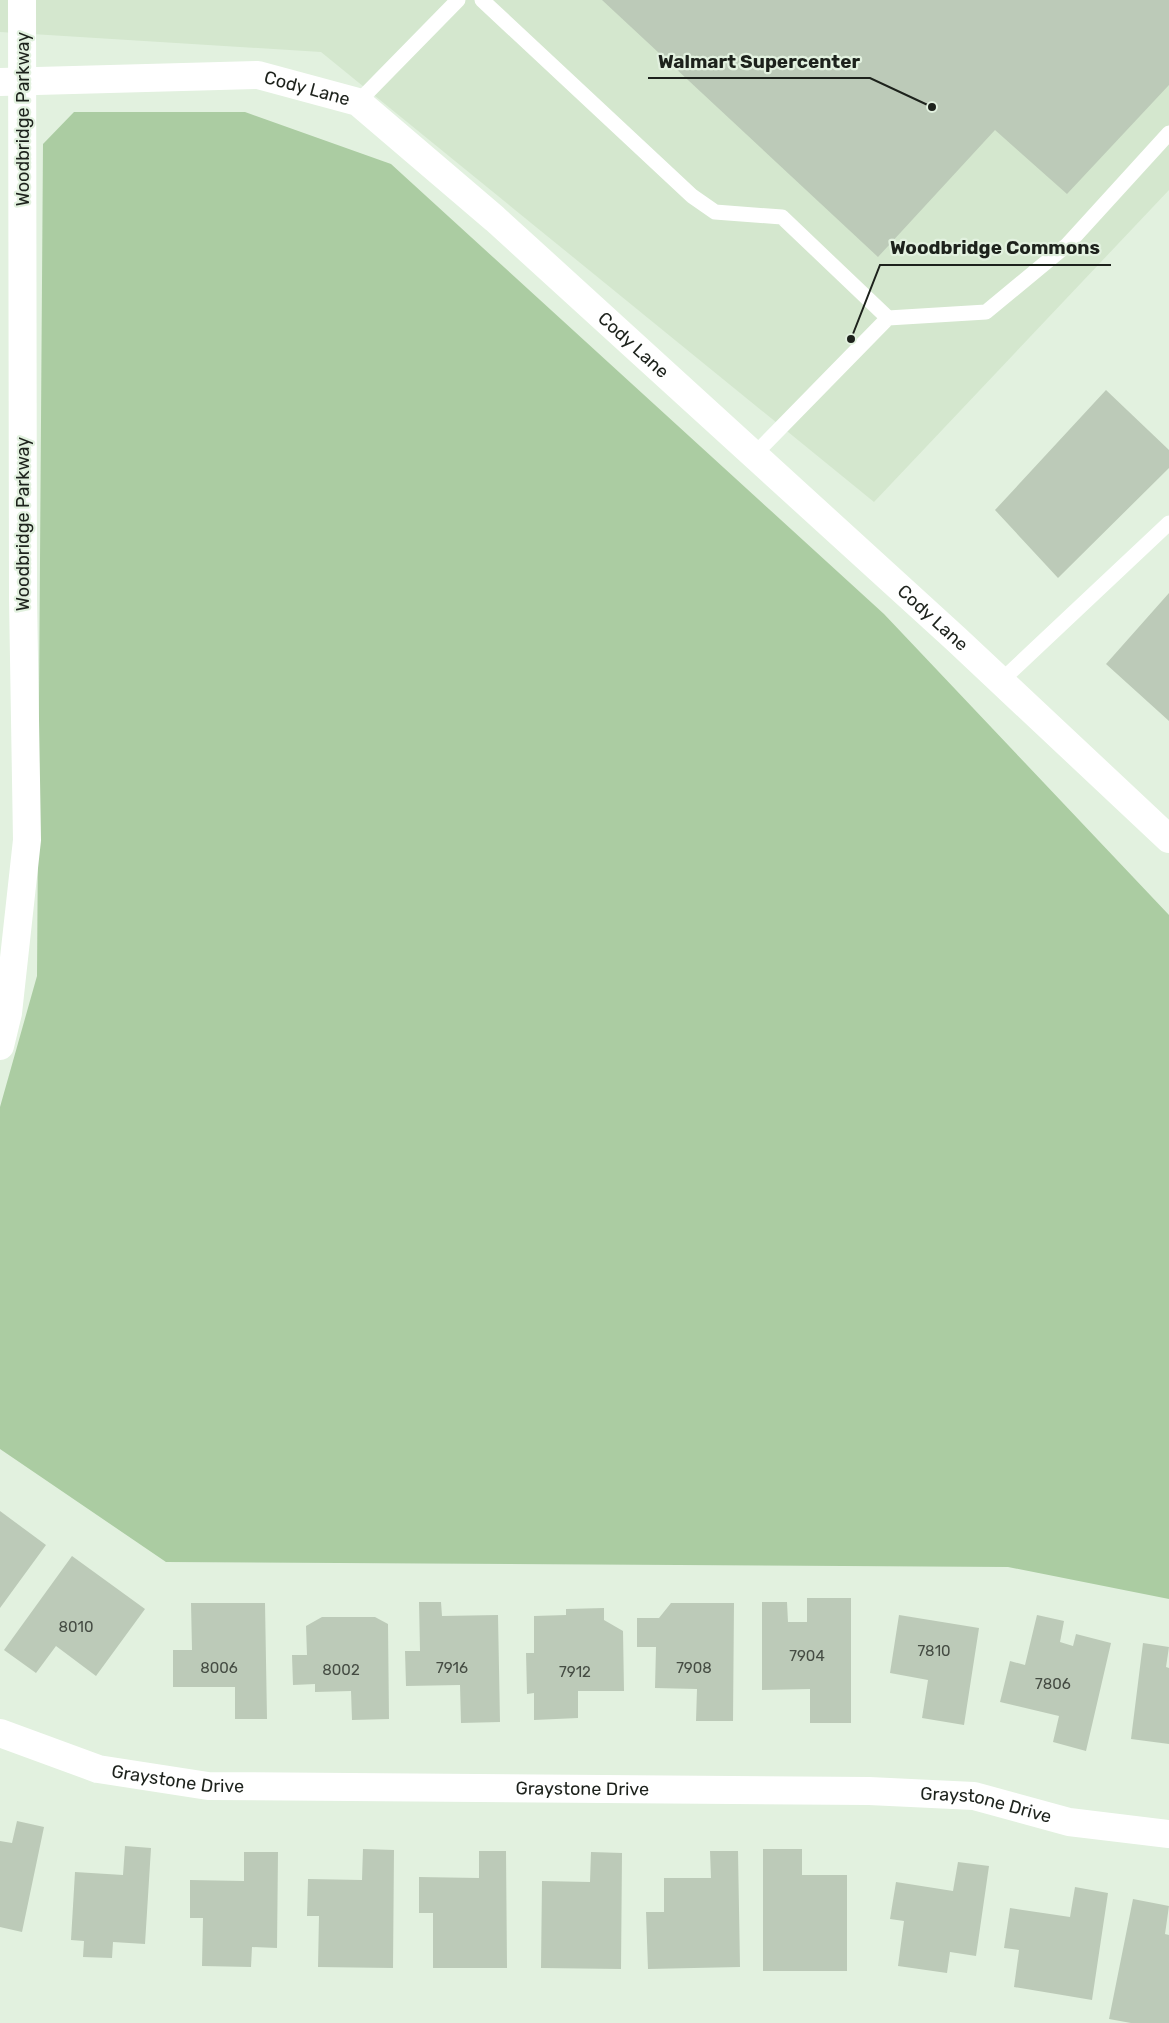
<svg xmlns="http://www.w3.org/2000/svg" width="1169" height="2023" viewBox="0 0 1169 2023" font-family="Rubik,sans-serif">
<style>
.built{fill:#d4e7ce}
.green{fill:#abcca2}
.building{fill:#bccab8}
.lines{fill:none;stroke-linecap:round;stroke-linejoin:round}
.service{stroke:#fff;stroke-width:15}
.minor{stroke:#fff;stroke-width:28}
.tertiary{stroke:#fff;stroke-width:28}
.secondary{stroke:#fff;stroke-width:28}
.labels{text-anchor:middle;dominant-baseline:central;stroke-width:4.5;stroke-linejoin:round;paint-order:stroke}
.number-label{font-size:15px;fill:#454c43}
.street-label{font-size:18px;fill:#1d221c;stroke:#e2f1df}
.leader{fill:none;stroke:#1d221c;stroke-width:2}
.callout-dot{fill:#1d221c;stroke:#e2f1df;stroke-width:2}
.callout-label{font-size:19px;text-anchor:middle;font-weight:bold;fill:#1d221c;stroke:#e2f1df;stroke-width:4.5;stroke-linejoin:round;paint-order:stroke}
</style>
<rect width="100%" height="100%" fill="#e2f1df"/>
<!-- built -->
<path class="built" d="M0 0H1169V190L874 502 321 52 0 32Z"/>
<!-- green -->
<path class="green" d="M74 112H245L391 164 884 614 1169 915V1599L1008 1567 166 1562 0 1449V1107L37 976 43 144Z"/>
<!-- building -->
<path class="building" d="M602 0H1169V85L1067 194 995 130 878 257Z
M1106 390 1169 450V468L1058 578 995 510Z
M1169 593V721L1106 664Z
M0 1511 46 1545 0 1608Z
M72 1556 145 1609 96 1676 56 1646 36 1673 4 1650Z
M807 1598H851V1723H810V1689L762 1690V1602H787L788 1622H807Z
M419 1602H441L442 1616 498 1615 500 1722 461 1723 460 1685 406 1686 405 1651H420Z
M191 1603H265L267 1719H235V1687H173V1650H192Z
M671 1603H734L733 1721H696L697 1689 655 1688 656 1647H637V1618H659Z
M604 1608V1620L623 1631 624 1691H578V1718L534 1720V1693L527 1694 526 1653H534V1616L566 1615V1609Z
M899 1615 979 1628 964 1725 922 1718 928 1680 890 1673Z
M1037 1615 1064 1621 1060 1642 1073 1646 1076 1634 1111 1643 1086 1751 1053 1742 1059 1716 1000 1702 1010 1661 1025 1665Z
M322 1617H375L388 1624 389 1719 352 1720 351 1691 315 1692V1684L293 1685 292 1655H307L306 1626Z
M1143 1643 1169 1647 1166 1667 1169 1668V1744L1131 1739Z
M17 1821 44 1827 22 1932 0 1927V1841L12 1843Z
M125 1846 151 1848 145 1944 113 1942 112 1958 83 1957 84 1941 71 1940 75 1872 123 1875Z
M363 1849 394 1850 393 1968 318 1967 319 1916H307L308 1879 362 1880Z
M763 1849H802V1875H847V1971H763Z
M479 1851H506L507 1968H433V1913H419V1877L479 1878Z
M710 1851H738L740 1967 648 1969 646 1912H664V1878H711Z
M244 1852H278L277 1948 252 1947 251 1967 202 1966 203 1918H190V1880L244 1881Z
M591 1852 622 1853 621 1969 541 1968 542 1881 590 1882Z
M958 1862 989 1866 976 1956 950 1952 947 1973 898 1966 904 1921 890 1919 896 1882 953 1891Z
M1075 1887 1108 1893 1092 2000 1014 1987 1019 1950 1004 1948 1010 1908 1070 1917Z
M1133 1899 1169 1906 1165 1934 1169 1935V2023H1131L1109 2019Z"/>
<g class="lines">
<!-- service -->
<path class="service" d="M482 0 692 196 715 212 782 217 888 318
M358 102 458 0
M754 455 888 318 986 312 1067 245 1169 133
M1001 681 1169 523"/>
<!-- minor -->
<path class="minor" id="s1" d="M0 1733 98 1769 208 1786 869 1791 974 1796 1069 1822 1169 1834"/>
<!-- tertiary -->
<path class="tertiary" id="s2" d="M0 82 258 75 358 102 495 219 956 639 1169 839"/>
<!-- secondary -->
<path class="secondary" d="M0 1046 8 1013 27 840 23 598 22 0"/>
</g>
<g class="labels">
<!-- number labels -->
<g class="number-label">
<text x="76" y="1627">8010</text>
<text x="934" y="1651">7810</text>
<text x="807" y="1656">7904</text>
<text x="219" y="1668">8006</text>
<text x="452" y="1668">7916</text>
<text x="694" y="1668">7908</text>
<text x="341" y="1670">8002</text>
<text x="575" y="1672">7912</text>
<text x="1053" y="1684">7806</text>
</g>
<!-- street labels -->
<g class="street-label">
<text stroke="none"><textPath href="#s2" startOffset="309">Cody Lane</textPath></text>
<text transform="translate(23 119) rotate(-90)">Woodbridge Parkway</text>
<text stroke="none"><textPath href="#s2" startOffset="729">Cody Lane</textPath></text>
<text transform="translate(23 524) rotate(-90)">Woodbridge Parkway</text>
<text stroke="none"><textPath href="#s2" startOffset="1134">Cody Lane</textPath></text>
<text stroke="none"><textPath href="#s1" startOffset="185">Graystone Drive</textPath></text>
<text stroke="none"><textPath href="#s1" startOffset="590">Graystone Drive</textPath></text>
<text stroke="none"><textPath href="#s1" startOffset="995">Graystone Drive</textPath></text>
</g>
</g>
<!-- callouts -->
<path class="leader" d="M932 107L870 78H648M851 339L880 265H1111"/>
<g class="callout-dot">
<circle cx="932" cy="107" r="5"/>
<circle cx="851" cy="339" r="5"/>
</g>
<g class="callout-label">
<text x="759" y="68">Walmart Supercenter</text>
<text x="995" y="254">Woodbridge Commons</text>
</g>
</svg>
